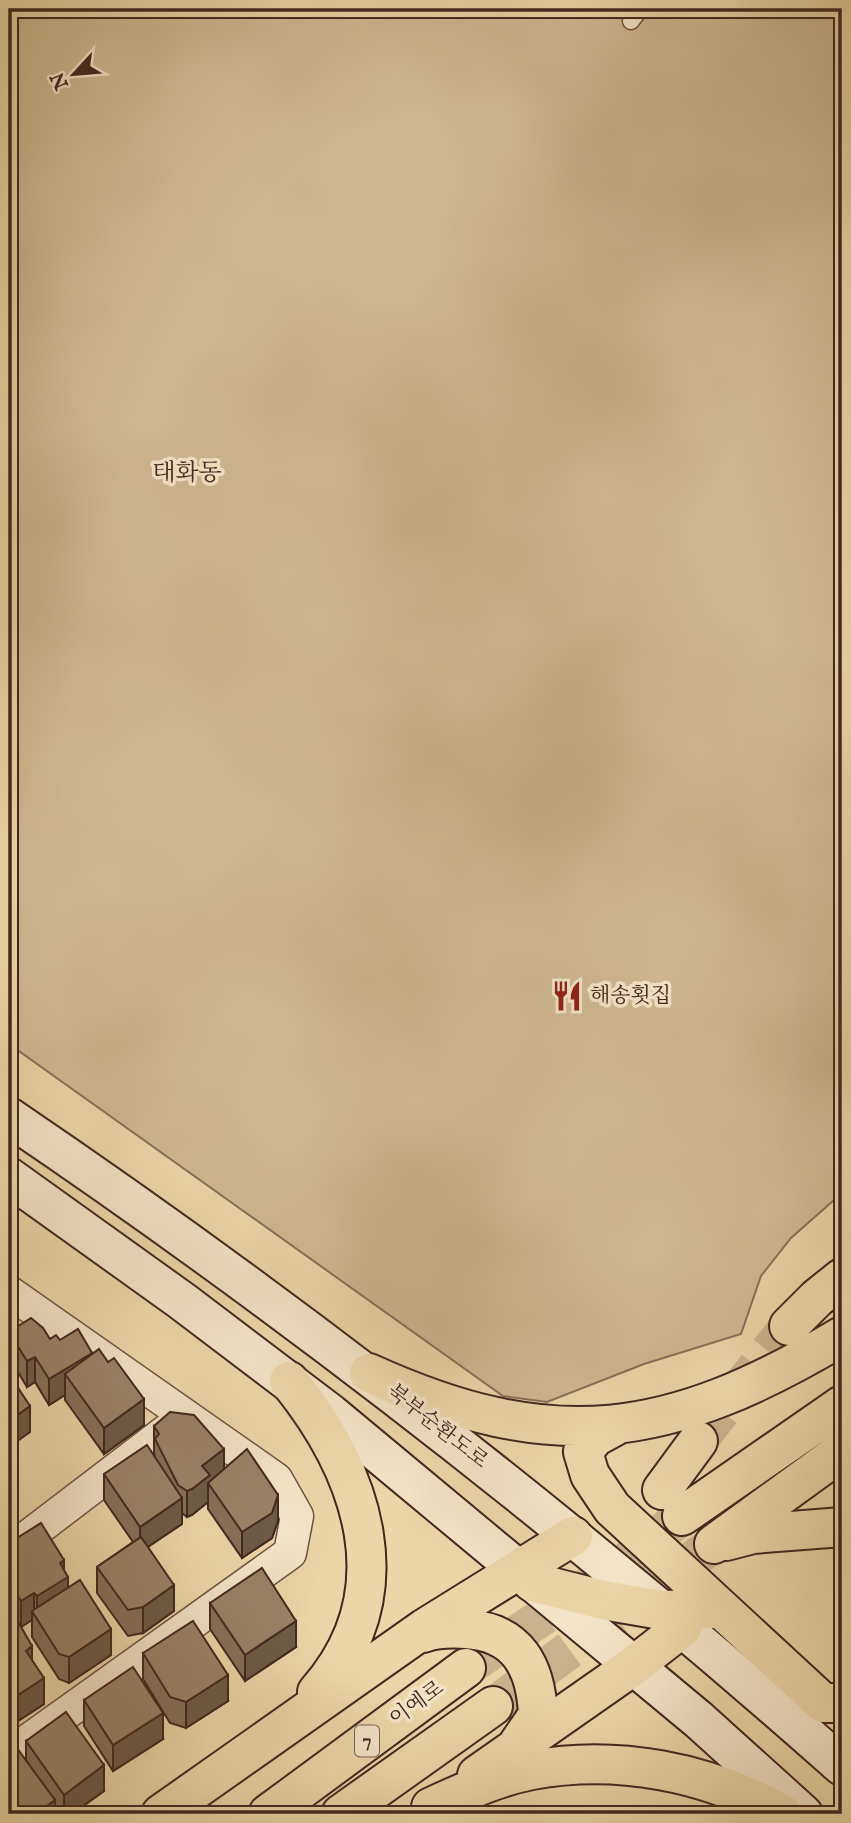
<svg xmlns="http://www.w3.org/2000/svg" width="851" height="1823" viewBox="0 0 851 1823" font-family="'IM FELL English','Noto Serif KR',serif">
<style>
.green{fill:#ceb890;stroke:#887058;stroke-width:2}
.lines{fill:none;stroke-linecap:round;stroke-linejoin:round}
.trunk-tunnel{stroke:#c9b38c;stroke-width:38;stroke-dasharray:38 19;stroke-linecap:butt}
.service-casing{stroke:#6c5441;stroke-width:19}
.minor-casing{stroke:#6c5441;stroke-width:35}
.secondary-casing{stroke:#41281f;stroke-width:42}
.trunk-casing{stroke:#41281f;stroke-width:42}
.service{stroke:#f2e4c6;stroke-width:16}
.minor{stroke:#f2e4c6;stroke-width:32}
.secondary{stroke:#f2e4c6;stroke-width:38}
.trunk{stroke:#ebd6a7;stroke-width:38}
.wall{fill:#847058;stroke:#41281f;stroke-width:2}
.shaded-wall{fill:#6b5b47;stroke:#41281f;stroke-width:2}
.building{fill:#998266;stroke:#41281f;stroke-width:2}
.labels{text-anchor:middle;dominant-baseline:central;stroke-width:7;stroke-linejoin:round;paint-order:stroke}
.shield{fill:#f2e4c6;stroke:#766051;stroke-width:2}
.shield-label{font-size:19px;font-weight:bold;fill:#41281f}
.poi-label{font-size:21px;fill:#41281f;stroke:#f2e4c6;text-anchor:start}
.street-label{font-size:21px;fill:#41281f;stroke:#f2e4c6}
.quarter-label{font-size:24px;fill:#41281f;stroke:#f2e4c6}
</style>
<rect width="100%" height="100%" fill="#ebd6a7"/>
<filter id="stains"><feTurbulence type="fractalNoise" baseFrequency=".00286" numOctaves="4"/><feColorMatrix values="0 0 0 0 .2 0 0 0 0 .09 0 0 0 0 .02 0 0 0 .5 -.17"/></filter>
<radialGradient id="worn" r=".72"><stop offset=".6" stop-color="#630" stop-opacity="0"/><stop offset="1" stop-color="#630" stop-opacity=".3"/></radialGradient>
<!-- green -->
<path class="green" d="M9 9H842V1193L791 1238 761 1276 741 1334 644 1364 547 1402 503 1396 9 1044Z"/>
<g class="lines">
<!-- trunk-tunnel -->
<path class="trunk-tunnel" d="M698 1441 789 1326
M466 1668 629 1559 682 1516
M493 1706 714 1544"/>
<!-- service casing -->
<g class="service-casing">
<path id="service" d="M631 21 640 9"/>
</g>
<!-- minor casing -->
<g class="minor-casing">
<path id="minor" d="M9 1292 276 1479 297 1516 290 1553 9 1754
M9 1551 186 1416"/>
</g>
<!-- secondary casing -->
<g class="secondary-casing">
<path id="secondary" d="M9 1117C301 1315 578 1532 842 1766
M9 1177 182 1301 331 1414 699 1720 803 1814"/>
</g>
<!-- trunk casing -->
<g class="trunk-casing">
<path id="trunk" d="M789 1326 817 1298 842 1278
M369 1373C554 1457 670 1439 842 1336
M289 1381C363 1473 405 1592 317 1692
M617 1425 595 1437 583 1452 590 1475 612 1508 823 1703H842
M662 1490 698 1441
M682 1516 842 1405
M726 1541 753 1534 842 1527
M714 1544 842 1451
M532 1582 603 1600 661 1610 712 1609
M423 1633C437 1628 451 1628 466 1629 518 1632 536 1667 538 1715L516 1747
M477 1775 633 1666 682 1628
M431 1807C464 1792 496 1777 532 1770 616 1754 708 1772 782 1814
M161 1814 425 1628 573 1536
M268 1814 466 1668
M341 1814 493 1706"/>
</g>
<!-- service -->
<use href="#service" class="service"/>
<!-- minor -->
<use href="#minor" class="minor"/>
<!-- secondary -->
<use href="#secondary" class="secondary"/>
<!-- trunk -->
<use href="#trunk" class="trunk"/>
</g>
<!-- wall -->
<path class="wall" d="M9 1332 60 1340 92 1354 144 1425 104 1454 65 1400V1395L49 1405 35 1382 27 1387 9 1357Z
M154 1426 224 1469 278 1521 272 1538 242 1558 208 1509V1502L192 1515 187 1517 182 1513V1524L148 1547 174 1611 143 1633 128 1636 97 1593V1567L133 1542 104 1500V1474L155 1458 154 1452Z
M9 1543 64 1571 68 1588 111 1655 69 1683 59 1679 32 1637V1620L21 1627 32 1660 44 1704 15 1723 9 1717V1623L16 1619 9 1607Z
M210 1603 296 1647 245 1681 210 1629Z
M143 1653 228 1701 186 1728 170 1723 143 1679Z
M84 1700 163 1739 113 1771 84 1726Z
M26 1741 104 1791 72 1814H59L55 1809V1814L26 1760Z"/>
<!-- shaded-wall -->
<path class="shaded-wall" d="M92 1353V1378L65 1374V1395L49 1405V1379Z
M35 1357V1382L27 1387V1361Z
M144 1399V1425L104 1454V1428Z
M30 1406V1432L9 1447V1421Z
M224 1449V1474L208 1483V1502L192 1515 187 1517V1491L202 1466Z
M278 1495V1521L272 1538 242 1558V1532Z
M182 1498V1524L140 1552V1527Z
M64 1560V1579L68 1577V1603L37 1619V1596L60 1563Z
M174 1585V1611L143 1633V1607Z
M34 1593V1615L32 1611V1620L21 1627V1601Z
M296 1621V1647L245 1681V1655Z
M111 1629V1655L69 1683V1657Z
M32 1646V1671L26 1651Z
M228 1675V1701L186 1728V1702Z
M44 1678V1704L15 1723V1697Z
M163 1713V1739L113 1771V1745Z
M104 1765V1791L72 1814H64V1795Z
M55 1800V1814H36Z"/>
<!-- building -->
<path class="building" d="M31 1318 43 1328 50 1339 56 1335 60 1340 78 1329 92 1353 49 1379 35 1357 27 1361 9 1332Z
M99 1349 108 1362 114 1358 144 1399 104 1428 65 1374Z
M9 1374 30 1406 9 1421Z
M170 1412 194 1415 224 1449 202 1466 210 1475 192 1489 187 1491 178 1485 155 1439 159 1434 154 1426Z
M147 1445 182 1498 140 1527 104 1474Z
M247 1449 278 1495 272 1513 242 1532 208 1483Z
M41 1523 64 1560 60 1563 68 1577 37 1596 34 1593 21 1601 9 1582V1543Z
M141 1537 174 1585 143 1607 128 1610 97 1567Z
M262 1568 296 1621 245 1655 210 1603Z
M80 1580 111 1629 69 1657 59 1654 32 1611Z
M16 1618 32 1646 26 1651 44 1678 15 1697 9 1691V1623Z
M193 1621 228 1675 186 1702 170 1697 143 1653Z
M133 1667 163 1713 113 1745 84 1700Z
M66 1712 104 1765 64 1795 26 1741Z
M14 1744 55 1800 36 1814H9V1749Z"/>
<!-- icons -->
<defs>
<g id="restaurant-bare" transform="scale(2.415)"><path d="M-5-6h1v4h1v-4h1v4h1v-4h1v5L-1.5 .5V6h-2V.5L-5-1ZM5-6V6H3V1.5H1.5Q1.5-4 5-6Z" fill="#8f2418" stroke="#f2e4c6" stroke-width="2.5" paint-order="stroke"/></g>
</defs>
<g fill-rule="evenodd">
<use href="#restaurant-bare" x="567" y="996"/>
</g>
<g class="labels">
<!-- shield labels -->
<rect class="shield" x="355" y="1725.5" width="24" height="31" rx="5"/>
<g class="shield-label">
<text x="367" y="1741">7</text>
</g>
<!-- poi labels -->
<g class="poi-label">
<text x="590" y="996">해송횟집</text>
</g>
<!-- street labels -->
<g class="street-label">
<text transform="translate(437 1427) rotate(38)">북부순환도로</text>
<text transform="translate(417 1704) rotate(-36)">이예로</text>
</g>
<!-- quarter labels -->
<g class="quarter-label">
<text x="187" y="473">태화동</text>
</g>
</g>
<!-- margin -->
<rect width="851" height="1823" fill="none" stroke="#ebd6a7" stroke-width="35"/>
<rect x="10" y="10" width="830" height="1802" fill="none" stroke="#41281f" stroke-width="3.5"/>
<rect x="18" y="18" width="816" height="1788" fill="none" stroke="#41281f" stroke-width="2"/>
<!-- north arrow -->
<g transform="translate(74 74) rotate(244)" stroke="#f2e4c6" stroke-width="5" paint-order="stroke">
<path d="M0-5L12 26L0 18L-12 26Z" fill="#41281f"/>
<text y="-10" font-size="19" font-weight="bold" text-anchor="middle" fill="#41281f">N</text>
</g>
<rect width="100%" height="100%" filter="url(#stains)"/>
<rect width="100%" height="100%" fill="url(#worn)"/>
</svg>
